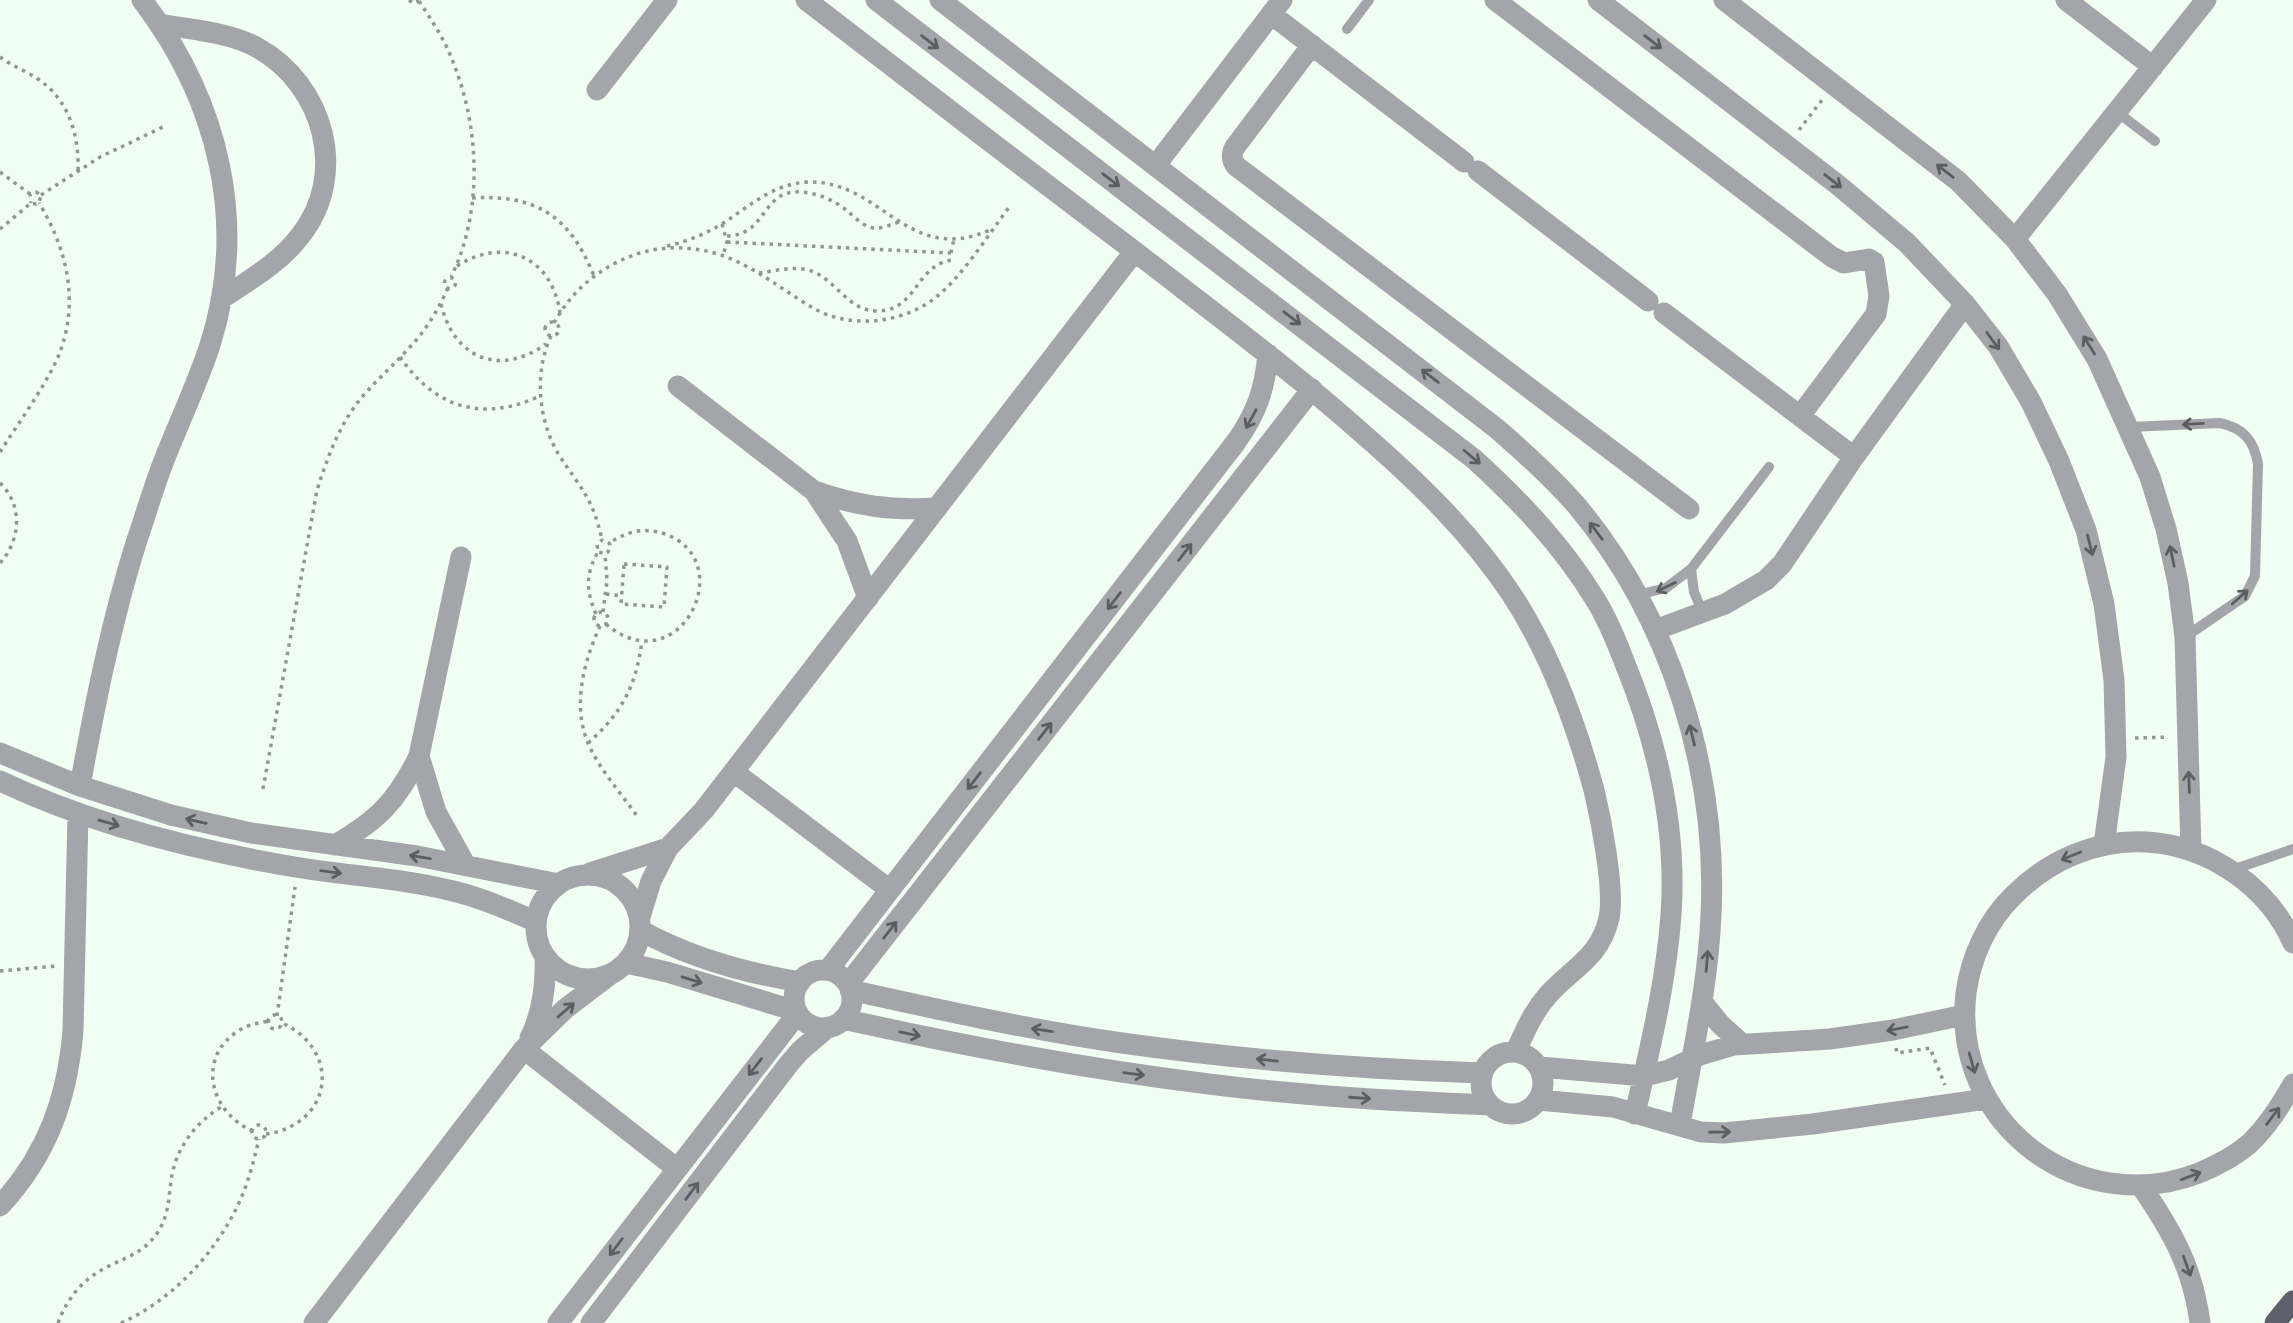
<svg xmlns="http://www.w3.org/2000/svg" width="2293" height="1323" viewBox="0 0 2293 1323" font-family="Rubik,sans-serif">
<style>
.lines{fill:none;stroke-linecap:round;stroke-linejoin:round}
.path{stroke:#8e988f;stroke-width:3.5;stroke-dasharray:3.5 5;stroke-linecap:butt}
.lane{stroke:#a4a5ab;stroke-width:10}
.street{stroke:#a4a5ab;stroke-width:21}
.primary{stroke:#5f606b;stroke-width:21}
.oneway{stroke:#5a5e5e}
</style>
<rect width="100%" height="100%" fill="#f1fef2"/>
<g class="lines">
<!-- path -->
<path class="path" d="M409 0 413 3 419 1
M419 1C432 21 445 40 453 62 480 129 483 212 451 277
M0 57C12 66 26 71 38 79 69 100 79 135 78 170
M1799 130 1822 100
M0 172 30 194
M41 195 100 157 163 127
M472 198C536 194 570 216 594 276
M722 224 727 242 723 255
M0 229 31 203 36 204 39 203 41 195 36 192 30 194 31 203
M727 236C768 235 761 189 801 192 817 193 834 200 846 210 854 216 862 226 873 228 882 229 890 225 899 222
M727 242 951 253
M667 246C686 242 705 234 722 224 750 206 772 184 808 182 882 180 908 268 992 229
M951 253 954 239
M457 266C504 236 552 257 560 313
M759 273C775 271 792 266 808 270 835 277 846 310 876 311 918 312 915 263 954 260
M444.5 283a5.5 5.5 0 1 1 11 0a5.5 5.5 0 1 1-11 0Z
M441 304C454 359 500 377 546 344
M545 329a7 7 0 1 1 14 0a7 7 0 1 1-14 0Z
M554 323C570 294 594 272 624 259 661 242 706 245 742 264 768 277 790 295 815 309 848 327 891 324 923 306 955 289 987 236 1010 206
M551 336C534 372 538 421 559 455 581 489 593 498 602 540
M400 357C436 409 483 422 540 396
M0 452C16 427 34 402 49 375 82 318 72 257 39 203
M0 483C23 505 21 540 0 563
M624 564 667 567 664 607 621 604Z
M606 594 622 596
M603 612 607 581 605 554
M594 619a7 7 0 1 1 14 0a7 7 0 1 1-14 0Z
M596 614C589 598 586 584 591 567 594 558 599 554 597 545L602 540 609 543 610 545 608 552 605 554 599 552
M606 624C679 686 741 561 665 534 644 527 628 531 609 543
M600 626C584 661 572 705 588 743 599 769 621 793 637 816
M2135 738 2169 737
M588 743C622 713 636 686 642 641
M263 789 317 490C327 459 338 428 358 402 374 382 393 366 410 347 426 330 438 310 448 288
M0 971 56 966
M268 1022a7 7 0 1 1 14 0a7 7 0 1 1-14 0Z
M277 1016 295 887
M1896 1048 1897 1053 1930 1048 1945 1085
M252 1132a7 7 0 1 1 14 0a7 7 0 1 1-14 0Z
M253 1131C210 1113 196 1058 238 1031 247 1025 258 1023 269 1021
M266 1134C332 1125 343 1051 282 1023
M58 1323C68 1296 85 1277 111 1265 128 1257 143 1252 155 1236 170 1217 168 1197 172 1175 178 1145 196 1123 221 1107
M121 1323C170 1301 211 1258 235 1211 247 1188 253 1164 259 1139"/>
<!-- lane -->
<path class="lane" d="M1347 29 1369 0
M2117 112 2155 141
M2130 427 2220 423C2243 428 2254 440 2258 464L2255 576 2245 596 2185 637
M1691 569 1694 592 1703 613
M1637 595 1666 588 1691 569 1769 467
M2232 870 2293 849"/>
<!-- street -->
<path class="street" d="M806 0C916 85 1027 170 1138 254 1214 313 1291 370 1363 434 1417 481 1469 531 1510 592 1550 652 1575 720 1594 790 1601 819 1615 890 1609 918 1600 958 1572 968 1548 995 1533 1012 1525 1031 1516 1051
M876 0 1474 459C1520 501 1562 545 1595 599 1607 618 1616 640 1624 661 1657 741 1677 829 1671 915 1666 983 1650 1048 1635 1114
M940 0 1496 428C1525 453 1552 477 1577 506 1670 618 1718 769 1711 915 1708 986 1692 1055 1680 1125
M1495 0 1832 257 1844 263 1869 259 1874 262 1879 296 1876 314 1800 416
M1598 0 1838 185 1907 243 1965 304 1998 346 2031 402 2059 461 2086 530 2104 604 2114 680 2116 757 2104 845
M1724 0 1958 181 2015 239 2057 294 2097 359 2150 477 2166 529 2178 583 2185 637 2191 850
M2066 0 2153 67
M1271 14 1464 162
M160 24C192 30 230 32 258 48 324 85 349 175 300 236 280 263 249 280 221 299
M1312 45 1235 147C1231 154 1231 159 1236 166L1689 509
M597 90 667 0
M1156 165 1282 0
M1478 171 1648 301
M2015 239 2206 0
M1664 313 1854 457
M678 386 814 491 847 541 868 598
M814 491C857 506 891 511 937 508
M1655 630 1725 604 1766 580 1782 564 1854 457 1965 304
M0 753 80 786 171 815 251 833 417 856 559 884
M419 756 436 812 465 864
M734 772 890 890
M0 781C92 825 194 850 295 867 348 876 404 878 457 892 485 899 510 910 536 922
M80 786C95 704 111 623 136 543 145 517 153 489 163 463 178 424 197 385 210 345 249 222 218 100 142 0
M335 845C378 820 397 801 419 756L461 557
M590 873 668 848
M536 927a52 52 0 1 1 104 0a52 52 0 1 1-104 0Z
M640 917 651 881 668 848 704 810 1134 252
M640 930C688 957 746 973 800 982
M2293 943C2268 886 2209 846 2147 842 2097 839 2049 860 2014 895 1987 921 1971 957 1966 993 1951 1123 2078 1220 2199 1173 2216 1166 2235 1156 2249 1144 2268 1126 2280 1106 2293 1084
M626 963 667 972 796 1011
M828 970 1236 442C1256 414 1265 389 1268 354
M794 999a29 29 0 1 1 58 0a29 29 0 1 1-58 0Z
M848 984 1312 389
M850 990C940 1010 1031 1030 1122 1043 1242 1060 1361 1069 1482 1073
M1702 1002 1720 1024 1742 1044
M843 1019C964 1046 1086 1069 1209 1084 1302 1096 1396 1101 1490 1105
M530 1038C543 1012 546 986 545 957
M524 1049 676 1168
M1481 1083a31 31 0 1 1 62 0a31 31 0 1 1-62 0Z
M1540 1067 1644 1076 1669 1070 1700 1055 1734 1045 1830 1039 1893 1030 1964 1015
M1539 1100 1613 1107 1701 1132 1724 1133 1813 1124 1986 1099
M2141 1186C2172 1231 2193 1268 2200 1323
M0 1206C47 1155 67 1100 73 1031L78 814
M314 1323 524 1049 565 1009 611 974
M558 1323 798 1013
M591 1323 788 1065 800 1051 828 1027"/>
<!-- primary -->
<path class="primary" d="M2275 1323 2293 1301"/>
</g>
<!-- one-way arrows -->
<defs><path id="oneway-shaft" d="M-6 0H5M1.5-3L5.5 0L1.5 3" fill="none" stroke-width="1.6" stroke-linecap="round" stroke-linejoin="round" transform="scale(1.75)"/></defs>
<g class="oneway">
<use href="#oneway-shaft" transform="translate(930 42) rotate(37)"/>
<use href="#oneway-shaft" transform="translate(1653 42) rotate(38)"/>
<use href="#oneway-shaft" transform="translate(1945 171) rotate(-142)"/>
<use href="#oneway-shaft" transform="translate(1111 180) rotate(37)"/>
<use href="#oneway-shaft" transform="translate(1833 181) rotate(38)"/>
<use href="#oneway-shaft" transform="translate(1292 318) rotate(37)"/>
<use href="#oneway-shaft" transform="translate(1993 341) rotate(54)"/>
<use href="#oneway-shaft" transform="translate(2089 345) rotate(-122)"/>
<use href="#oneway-shaft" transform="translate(1430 376) rotate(-142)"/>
<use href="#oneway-shaft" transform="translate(1251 419) rotate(119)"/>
<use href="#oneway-shaft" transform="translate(2193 424) rotate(177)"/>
<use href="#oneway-shaft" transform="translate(1472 457) rotate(40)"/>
<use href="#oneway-shaft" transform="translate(1596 531) rotate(-127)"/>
<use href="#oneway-shaft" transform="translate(2090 545) rotate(76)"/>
<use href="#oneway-shaft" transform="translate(1185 552) rotate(-52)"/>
<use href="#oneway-shaft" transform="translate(2172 556) rotate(-102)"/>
<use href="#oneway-shaft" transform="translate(1666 587) rotate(154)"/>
<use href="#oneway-shaft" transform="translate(2240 597) rotate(-42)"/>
<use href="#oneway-shaft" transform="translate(1114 601) rotate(128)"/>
<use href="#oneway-shaft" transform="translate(1045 731) rotate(-52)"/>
<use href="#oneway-shaft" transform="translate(1692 735) rotate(-104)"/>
<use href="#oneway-shaft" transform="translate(974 781) rotate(128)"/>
<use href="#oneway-shaft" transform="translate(2189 782) rotate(-92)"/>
<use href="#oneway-shaft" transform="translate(196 821) rotate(-167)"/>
<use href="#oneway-shaft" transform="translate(109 823) rotate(16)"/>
<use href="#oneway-shaft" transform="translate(2071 856) rotate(158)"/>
<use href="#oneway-shaft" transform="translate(420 857) rotate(-171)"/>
<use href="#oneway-shaft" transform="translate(331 872) rotate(8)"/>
<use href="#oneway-shaft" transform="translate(890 930) rotate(-52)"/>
<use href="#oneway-shaft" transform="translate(1707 961) rotate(-85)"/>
<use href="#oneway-shaft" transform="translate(692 980) rotate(17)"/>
<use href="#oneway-shaft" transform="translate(566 1010) rotate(-41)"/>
<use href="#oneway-shaft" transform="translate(1897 1029) rotate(169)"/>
<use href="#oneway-shaft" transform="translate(1042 1030) rotate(-171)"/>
<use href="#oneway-shaft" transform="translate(910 1034) rotate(12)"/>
<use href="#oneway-shaft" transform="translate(1267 1060) rotate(-174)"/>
<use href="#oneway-shaft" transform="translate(1972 1063) rotate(74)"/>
<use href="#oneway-shaft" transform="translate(755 1067) rotate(128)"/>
<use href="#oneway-shaft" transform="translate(1134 1074) rotate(8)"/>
<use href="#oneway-shaft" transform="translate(1360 1098) rotate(4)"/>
<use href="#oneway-shaft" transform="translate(2273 1116) rotate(-53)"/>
<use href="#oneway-shaft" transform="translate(1720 1132) rotate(-1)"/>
<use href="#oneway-shaft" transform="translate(2191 1176) rotate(-21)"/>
<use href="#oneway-shaft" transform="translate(692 1191) rotate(-53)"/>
<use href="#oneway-shaft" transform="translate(616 1247) rotate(127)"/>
<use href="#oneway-shaft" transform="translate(2187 1266) rotate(70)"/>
</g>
</svg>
